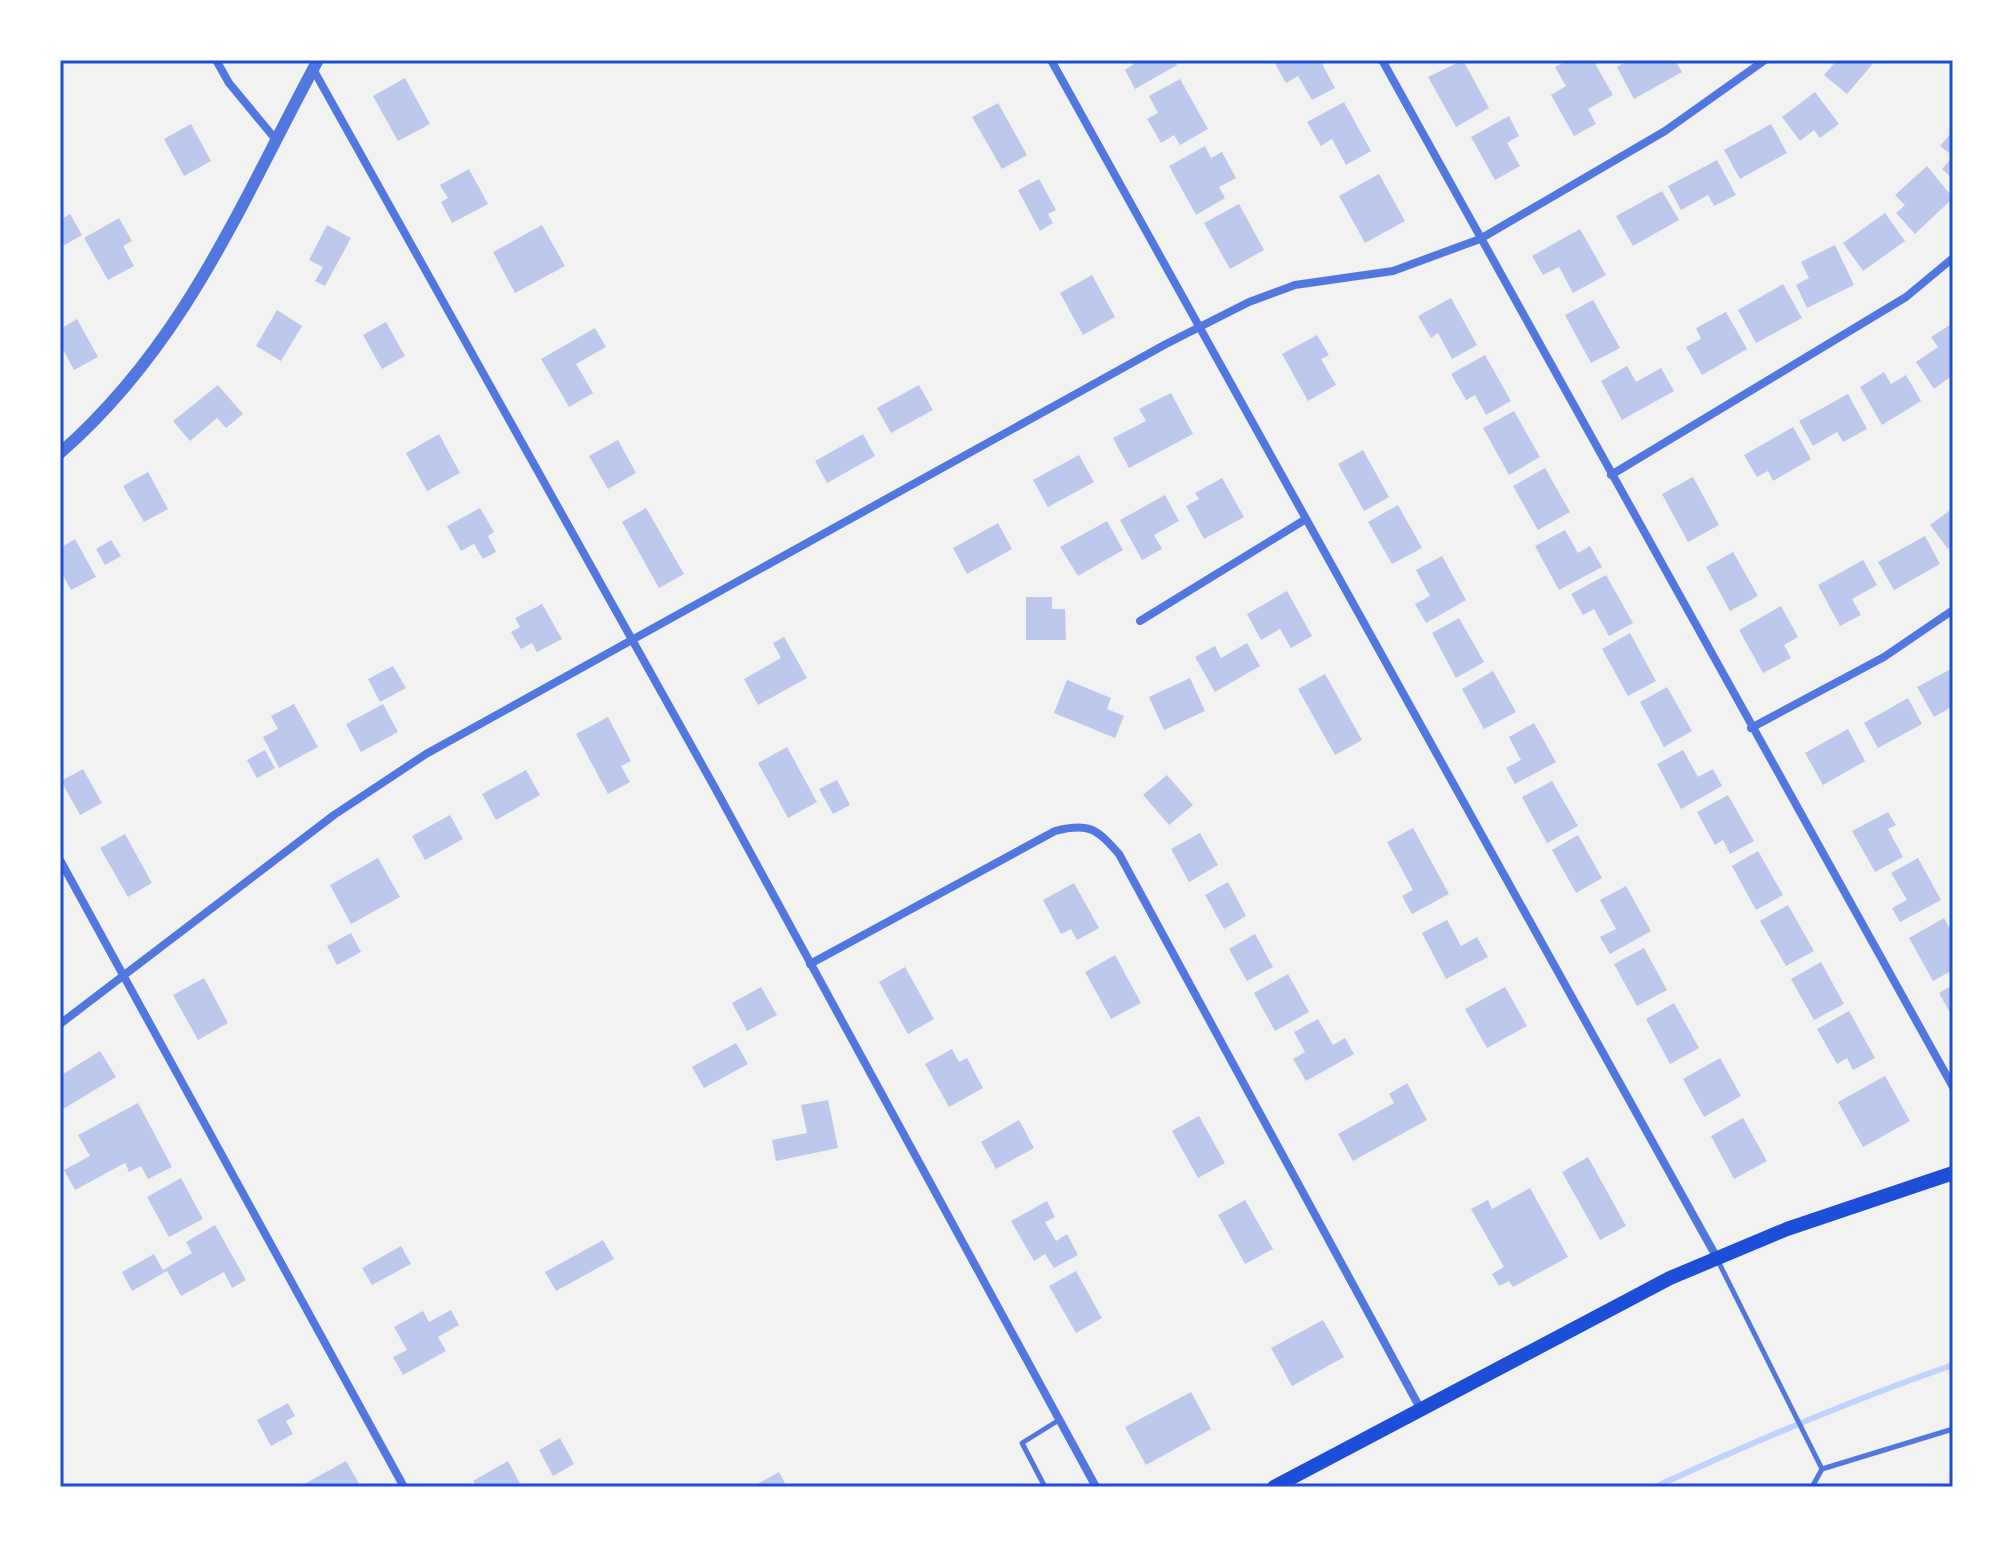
<svg xmlns="http://www.w3.org/2000/svg" width="2013" height="1547" viewBox="0 0 2013 1547" font-family="Lato,sans-serif">
<style>
.lines{fill:none;stroke-linecap:round;stroke-linejoin:round}
.stream{stroke:#bfd3fe;stroke-width:6}
.building{fill:#bdc9ec}
.service{stroke:#5277de;stroke-width:5}
.minor{stroke:#5277de;stroke-width:8}
.tertiary{stroke:#5277de;stroke-width:12}
.secondary{stroke:#1d4ed8;stroke-width:14}
.neatline{fill:none;stroke:#1d4ed8;stroke-width:3}
</style>
<rect width="100%" height="100%" fill="#f2f2f2"/>
<g class="lines">
<!-- stream -->
<path class="stream" d="M1655 1487C1753 1442 1851 1400 1953 1365"/>
</g>
<!-- building -->
<path class="building" d="M1139 60H1174L1177 65 1135 89 1125 70Z
M1273 60H1320L1335 88 1312 100 1298 76 1286 83Z
M1463 60 1489 108 1456 127 1428 77Z
M1569 60H1593L1613 95 1588 109 1596 124 1574 136 1551 95 1566 86 1555 67Z
M1629 60H1675L1682 72 1634 99 1617 67Z
M1837 60H1876L1847 94 1824 75Z
M405 78 430 124 398 141 373 96Z
M1180 79 1208 129 1180 145 1174 135 1161 143 1147 119 1158 113 1149 96Z
M1815 92 1839 124 1820 138 1814 130 1800 141 1782 117Z
M1344 102 1371 151 1346 165 1332 139 1321 146 1307 122Z
M998 103 1027 155 1002 169 972 117Z
M1509 116 1519 136 1507 143 1520 166 1495 180 1471 137Z
M191 124 211 161 184 176 164 139Z
M1771 124 1787 153 1740 179 1724 150Z
M1953 131V179L1942 169 1953 156 1940 146Z
M1205 146 1211 158 1222 152 1236 178 1219 187 1225 198 1196 215 1169 166Z
M1717 160 1736 195 1714 206 1708 195 1681 210 1668 186Z
M1927 166 1953 198 1915 234 1896 213 1905 205 1895 195Z
M469 169 488 204 452 223 441 202 448 198 440 185Z
M1379 174 1405 221 1365 243 1339 196Z
M1039 179 1056 210 1048 214 1053 223 1040 231 1018 190Z
M1662 191 1679 220 1633 246 1616 216Z
M1239 204 1264 250 1230 269 1204 223Z
M1885 213 1905 241 1863 271 1843 243Z
M70 214 82 235 63 246 60 220Z
M119 218 132 241 123 246 134 266 108 280 84 238Z
M327 225 351 238 325 286 315 281 323 267 309 260Z
M542 225 565 266 515 293 493 252Z
M1580 229 1606 275 1573 293 1559 267 1543 275 1532 256Z
M1835 245 1854 285 1807 308 1796 285 1809 278 1801 262Z
M1092 275 1115 317 1083 335 1060 293Z
M1783 284 1802 318 1756 343 1738 310Z
M1451 298 1477 345 1452 359 1438 333 1431 338 1418 316Z
M1593 300 1620 348 1591 363 1565 315Z
M277 310 302 326 281 361 256 346Z
M1726 312 1747 349 1702 375 1686 347 1701 339 1696 328Z
M77 319 98 357 74 370 60 344V329Z
M386 322 405 356 382 369 363 335Z
M1953 323V375L1934 389 1916 362 1938 347 1931 337Z
M595 328 606 347 576 364 593 393 569 407 541 359Z
M1317 335 1329 355 1321 359 1336 385 1308 401 1282 354Z
M1485 355 1511 401 1486 415 1475 395 1466 400 1451 374Z
M1627 366 1636 382 1661 368 1674 391 1622 420 1601 381Z
M1884 372 1891 384 1906 375 1921 401 1882 425 1860 387Z
M218 385 243 414 226 428 217 418 190 441 173 421Z
M919 385 933 410 891 433 877 408Z
M1171 393 1193 434 1129 468 1113 438 1146 421 1139 409Z
M1848 394 1867 429 1843 442 1837 432 1813 446 1799 421Z
M1514 411 1540 457 1509 475 1483 428Z
M1793 427 1811 459 1773 481 1768 471 1757 477 1744 455Z
M439 434 460 473 427 491 406 453Z
M863 434 875 456 827 483 815 461Z
M618 440 636 473 608 489 589 456Z
M1363 450 1389 497 1364 511 1338 464Z
M1079 455 1094 482 1048 507 1033 480Z
M1545 468 1570 512 1538 530 1513 486Z
M148 472 168 509 144 522 123 486Z
M1693 477 1719 525 1688 542 1662 494Z
M1222 478 1244 517 1204 539 1186 506 1199 499 1195 493Z
M1165 495 1179 521 1154 535 1162 549 1142 560 1120 520Z
M1398 505 1422 548 1392 564 1368 522Z
M480 508 494 532 488 536 496 552 483 559 474 544 461 551 447 526Z
M646 508 684 574 659 588 622 522Z
M1953 508V545L1948 549 1930 525Z
M1107 521 1123 550 1078 576 1060 547Z
M998 523 1012 549 967 574 953 548Z
M1565 530 1578 553 1590 546 1602 567 1559 590 1535 546Z
M1925 536 1940 564 1894 590 1878 562Z
M75 539 96 577 71 590 60 570V548Z
M111 540 121 556 105 565 96 549Z
M1733 552 1758 596 1730 611 1706 567Z
M1442 556 1466 600 1426 623 1415 604 1430 596 1416 570Z
M1863 560 1877 585 1852 599 1861 615 1840 626 1818 585Z
M1606 575 1633 623 1609 636 1594 609 1583 615 1571 594Z
M1287 591 1312 636 1291 648 1280 629 1261 640 1247 614Z
M1026 597H1052V609H1065L1066 640H1026Z
M542 604 562 639 537 652 532 643 521 649 511 632 520 627 515 618Z
M1781 606 1798 637 1784 645 1791 658 1763 673 1739 630Z
M1459 618 1484 662 1456 678 1432 633Z
M1630 633 1656 681 1628 696 1602 649Z
M784 637 807 678 758 705 744 679 781 658 773 643Z
M1247 643 1260 666 1215 692 1195 657 1215 646 1221 658Z
M393 666 406 688 380 702 368 679Z
M1953 668V706L1934 717 1917 687Z
M1493 671 1516 712 1484 729 1462 689Z
M1325 674 1362 740 1335 755 1298 689Z
M1190 678 1205 711 1164 730 1149 697Z
M1067 680 1111 698 1107 709 1124 716 1115 738 1054 713Z
M1667 687 1692 731 1664 747 1640 702Z
M1908 698 1922 724 1878 748 1864 723Z
M294 704 318 747 279 768 263 737 278 729 271 716Z
M383 704 398 732 361 752 346 724Z
M608 717 631 761 621 766 630 782 608 794 576 734Z
M1534 723 1556 762 1515 784 1506 768 1521 760 1509 737Z
M1848 729 1865 761 1823 785 1805 753Z
M787 747 817 802 788 818 758 763Z
M265 750 275 768 257 778 247 760Z
M1683 750 1698 777 1713 769 1722 786 1681 809 1657 764Z
M83 769 102 803 80 815 61 781Z
M526 770 540 795 496 820 482 794Z
M1167 775 1193 805 1169 825 1143 795Z
M837 780 850 805 833 814 819 789Z
M1552 781 1578 826 1547 843 1522 797Z
M1728 795 1754 841 1730 854 1723 840 1715 845 1697 812Z
M1888 812 1896 825 1888 829 1903 857 1875 872 1852 831Z
M450 815 463 839 425 860 412 836Z
M1413 828 1449 894 1412 914 1402 896 1413 890 1387 842Z
M1200 833 1218 865 1189 882 1171 849Z
M125 834 152 883 128 897 100 848Z
M1578 835 1602 878 1576 893 1552 850Z
M1758 851 1783 895 1756 910 1732 866Z
M378 858 400 897 351 924 330 885Z
M1918 858 1941 900 1900 922 1892 908 1907 900 1891 873Z
M1228 882 1246 916 1224 929 1205 895Z
M1074 883 1099 928 1077 940 1071 929 1061 934 1043 900Z
M1626 886 1651 931 1610 954 1600 937 1616 929 1600 900Z
M1788 905 1814 951 1786 966 1760 921Z
M1944 918 1953 934V970L1933 981 1909 938Z
M1447 920 1461 946 1477 937 1488 957 1446 979 1422 933Z
M351 933 361 952 337 965 327 946Z
M1255 934 1273 967 1247 981 1229 949Z
M1644 948 1667 990 1637 1006 1614 964Z
M1115 955 1141 1003 1111 1019 1085 972Z
M1821 962 1844 1004 1814 1020 1791 979Z
M905 967 934 1019 908 1034 879 982Z
M1288 974 1309 1012 1275 1031 1254 993Z
M204 978 228 1023 198 1040 173 995Z
M1953 985V1018L1939 993Z
M761 987 777 1015 747 1031 732 1003Z
M1505 987 1527 1026 1487 1048 1465 1009Z
M1674 1003 1699 1048 1670 1064 1646 1019Z
M1849 1011 1875 1058 1853 1070 1847 1058 1837 1064 1817 1029Z
M1318 1019 1333 1045 1345 1038 1354 1054 1306 1081 1293 1059 1305 1052 1294 1032Z
M736 1043 748 1064 704 1088 692 1067Z
M952 1049 959 1062 967 1058 983 1088 949 1107 925 1064Z
M100 1051 116 1077 60 1111V1076Z
M1720 1058 1741 1096 1704 1117 1683 1079Z
M1885 1076 1910 1121 1863 1147 1838 1102Z
M1407 1083 1427 1120 1353 1161 1338 1134 1394 1103 1389 1094Z
M828 1100 838 1148 776 1161 772 1140 807 1133 801 1105Z
M138 1103 172 1167 148 1179 141 1166 129 1172 125 1163 75 1190 64 1170 90 1156 78 1135Z
M1199 1116 1225 1163 1198 1178 1172 1131Z
M1743 1118 1767 1161 1734 1179 1711 1136Z
M1019 1120 1034 1148 996 1169 981 1142Z
M1588 1157 1626 1226 1600 1240 1562 1172Z
M181 1178 203 1219 169 1237 147 1197Z
M1530 1188 1568 1257 1513 1287 1509 1281 1499 1286 1492 1274 1504 1267 1471 1209 1488 1200 1492 1209Z
M1245 1200 1273 1249 1245 1264 1218 1215Z
M1047 1201 1055 1217 1045 1222 1056 1241 1067 1234 1078 1255 1054 1268 1045 1254 1034 1261 1011 1221Z
M215 1225 246 1280 232 1288 224 1272 181 1296 167 1271 132 1291 122 1272 154 1254 163 1270 192 1253 186 1242Z
M603 1240 614 1259 556 1291 545 1272Z
M401 1246 411 1264 372 1285 362 1268Z
M1076 1271 1102 1318 1076 1333 1049 1286Z
M451 1310 459 1325 438 1337 446 1351 403 1375 393 1357 407 1350 394 1327 423 1311 429 1322Z
M1323 1320 1344 1357 1292 1386 1271 1348Z
M1191 1392 1211 1429 1146 1465 1125 1427Z
M288 1403 295 1416 286 1421 293 1434 271 1446 257 1420Z
M560 1438 574 1464 553 1476 539 1450Z
M346 1461 361 1487H299Z
M508 1461 521 1485 477 1487 473 1481Z
M779 1472 787 1487H752Z"/>
<g class="lines">
<!-- service -->
<path class="service" d="M1717 1259 1822 1469 1812 1487
M1822 1469 1953 1429
M1045 1487 1022 1443 1059 1420"/>
<!-- minor -->
<path class="minor" d="M216 60 229 83 277 141
M1051 60 1717 1258
M1382 60 1953 1087
M313 69 715 788 1096 1487
M1611 475 1906 297 1953 258
M1140 621 1306 519
M1751 728 1884 657 1953 610
M60 860 404 1487
M810 964 1055 831C1089 822 1097 829 1119 854L1420 1408
M60 1024 334 815 426 754 1166 344 1249 302 1295 285 1393 271 1480 239 1665 131 1765 60"/>
<!-- tertiary -->
<path class="tertiary" d="M60 453C186 343 241 202 318 60"/>
<!-- secondary -->
<path class="secondary" d="M1274 1487 1670 1278 1787 1229 1953 1173"/>
</g>
<!-- border -->
<rect width="2013" height="1547" fill="none" stroke="#ffffff" stroke-width="124"/>
<rect x="62" y="62" width="1889" height="1423" class="neatline"/>
</svg>
